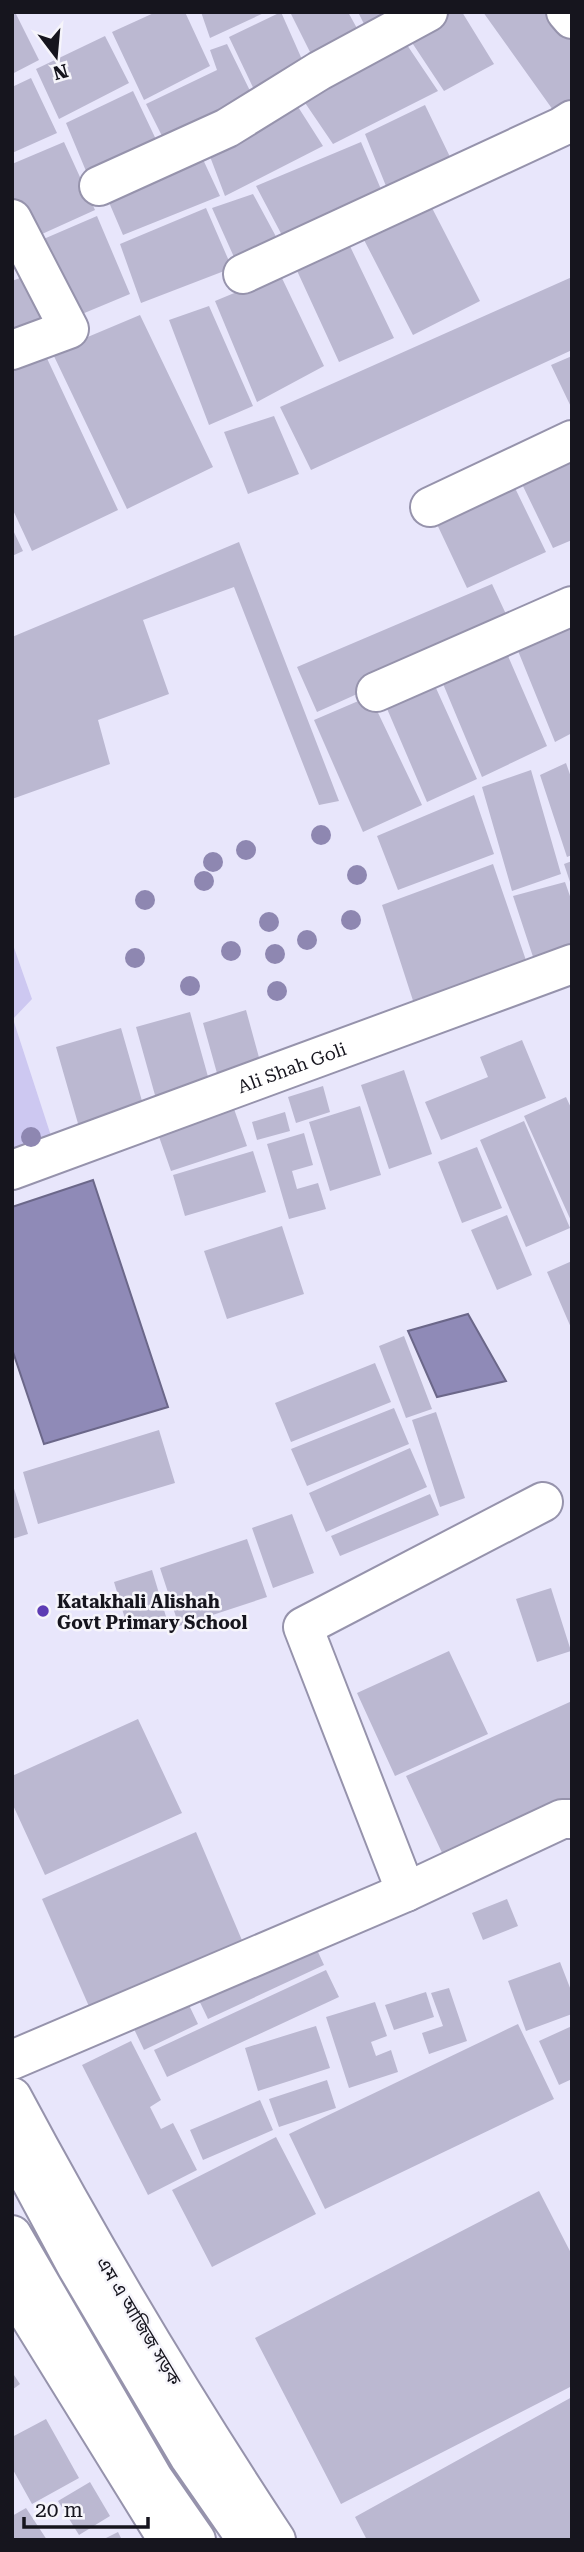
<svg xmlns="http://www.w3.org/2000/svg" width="584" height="2552" viewBox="0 0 584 2552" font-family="'Roboto Serif','Noto Sans Bengali',serif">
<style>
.green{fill:#cdc8f1}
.water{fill:#8f8ab7;stroke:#6b6789;stroke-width:2}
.building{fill:#bbb8d1}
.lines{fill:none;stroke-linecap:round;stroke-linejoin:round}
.minor-casing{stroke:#9693ac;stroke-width:42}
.major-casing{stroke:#9693ac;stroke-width:42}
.highway-casing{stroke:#9693ac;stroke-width:42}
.minor{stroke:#fff;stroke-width:38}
.major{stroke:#fff;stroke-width:38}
.highway{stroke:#fff;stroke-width:38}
.tree{fill:#8e87b1}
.poi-dot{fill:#5d3cb4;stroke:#f6f5fb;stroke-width:2.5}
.labels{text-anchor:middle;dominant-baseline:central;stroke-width:5;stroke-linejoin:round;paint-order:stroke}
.street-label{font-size:18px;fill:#16151e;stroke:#f6f5fb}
.poi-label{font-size:18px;font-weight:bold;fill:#16151e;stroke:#f6f5fb;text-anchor:start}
</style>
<rect width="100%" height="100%" fill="#e8e6fb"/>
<!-- green -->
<path class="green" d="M12 942 32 999 13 1019 53 1142 12 1156Z"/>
<!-- water -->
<path class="water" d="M93 1180 168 1407 44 1444 12 1349V1207Z
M468 1314 506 1381 437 1397 408 1331Z"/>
<!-- building -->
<path class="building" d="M12 12H15L39 60 12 74Z
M156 12H185L210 66 144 100 112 32Z
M201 12H266L210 38Z
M281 12 308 73 259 100 229 37Z
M290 12H348L364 41 317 66Z
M358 12H402L371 38Z
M439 12H462L494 64 444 91 405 32Z
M483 12H548L572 42V108L558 117Z
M105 36 129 83 59 119 36 69Z
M401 36 438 91 333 144 297 91Z
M227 44 257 105 167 146 146 104 217 70 210 50Z
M31 78 57 133 12 153V87Z
M133 91 161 150 91 183 66 123Z
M293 99 323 146 225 196 206 146Z
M425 105 452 161 388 191 365 134Z
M64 142 95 210 31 239 12 201V164Z
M361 142 383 194 285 241 256 186Z
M200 153 220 196 123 235 105 193Z
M253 194 280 244 238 266 212 208Z
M431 206 480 301 413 335 362 236Z
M206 208 232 268 141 303 120 244Z
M97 216 130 294 70 319 32 244Z
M347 240 394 338 339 362 293 262Z
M280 274 324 366 257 402 215 301Z
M25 276 52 324 12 341V281Z
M572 277V350L311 470 280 407Z
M209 306 253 406 209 425 169 320Z
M140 315 213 467 127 509 52 352Z
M44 352 118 510 32 551 12 508V364Z
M572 356V409L551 365Z
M274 416 299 474 248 494 224 432Z
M572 459V540L553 548 520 480Z
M515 488 546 552 467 588 435 520Z
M12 528 23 551 12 556Z
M239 542 339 801 319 805 234 587 143 620 169 694 98 720 110 764 12 799V637Z
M492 584 511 625 317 712 297 667Z
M572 614V733L555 742 514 641Z
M505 649 547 746 482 777 441 679Z
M431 677 477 779 427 802 382 697Z
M370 696 422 805 363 832 314 720Z
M566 763 572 780V855L567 857 540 775Z
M531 770 561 874 512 891 482 787Z
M474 795 494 854 398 890 377 836Z
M572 861V885H571L564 864Z
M493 864 530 972 417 1013 382 905Z
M565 882 572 902V956L537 969 513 896Z
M246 1010 263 1072 220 1084 203 1023Z
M190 1012 212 1091 158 1106 136 1027Z
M121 1028 146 1115 81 1134 56 1047Z
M522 1040 546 1098 441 1140 425 1102 488 1077 480 1057Z
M404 1070 432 1154 389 1169 361 1085Z
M323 1086 330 1112 296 1123 288 1097Z
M566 1097 572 1110V1223L524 1116Z
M233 1106 247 1146 171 1171 157 1131Z
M360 1106 381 1175 330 1191 309 1122Z
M285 1112 290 1131 257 1140 252 1122Z
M524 1121 570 1228 526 1247 480 1140Z
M304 1133 313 1165 292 1171 297 1189 318 1183 326 1209 289 1219 267 1144Z
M477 1147 502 1208 462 1223 438 1162Z
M253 1151 266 1192 185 1216 173 1175Z
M507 1215 532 1275 497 1290 471 1230Z
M282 1226 304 1294 227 1319 204 1251Z
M572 1261V1330L547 1272Z
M404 1336 432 1409 406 1418 379 1346Z
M375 1363 391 1402 291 1442 275 1403Z
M394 1408 409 1444 307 1486 291 1449Z
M436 1412 465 1498 440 1507 412 1420Z
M159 1430 175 1483 38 1524 23 1472Z
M410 1448 427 1487 326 1532 309 1493Z
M12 1482 28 1534 12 1539Z
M430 1494 439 1515 340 1556 331 1536Z
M292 1514 314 1573 273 1588 252 1528Z
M247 1539 267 1597 179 1626 160 1568Z
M152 1570 167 1620 129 1632 114 1582Z
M551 1588 571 1651 537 1662 516 1599Z
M449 1651 488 1734 395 1776 357 1693Z
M572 1701V1798L444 1857 406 1776Z
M138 1719 182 1813 45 1875 12 1803V1776Z
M196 1832 244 1945 91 2011 42 1899Z
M507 1899 518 1926 483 1940 472 1913Z
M312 1939 324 1965 208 2019 195 1992Z
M560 1962 572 1993V2014L526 2031 508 1981Z
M326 1970 339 1997 167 2077 154 2050Z
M449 1988 467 2041 429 2054 422 2033 443 2026 431 1993Z
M426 1992 434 2017 394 2030 385 2005Z
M375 2002 387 2036 371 2042 376 2056 391 2050 398 2072 349 2088 326 2017Z
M188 2003 198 2024 144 2050 134 2029Z
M518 2024 554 2099 325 2209 289 2134Z
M316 2026 330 2068 258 2091 245 2048Z
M572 2026V2079L559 2085 539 2041Z
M131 2041 161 2100 150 2107 161 2129 173 2123 197 2170 148 2195 82 2065Z
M327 2080 336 2108 279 2127 269 2099Z
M260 2100 273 2130 203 2160 190 2130Z
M276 2137 316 2214 212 2267 172 2190Z
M539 2191 572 2255V2386L341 2504 255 2338Z
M12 2372 20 2384 12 2390Z
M572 2397V2540H367L355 2517Z
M46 2419 79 2478 32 2504 12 2468V2437Z
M90 2482 110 2516 79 2535 58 2501Z
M26 2508 47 2540H12V2516Z
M118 2532 122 2540H102Z"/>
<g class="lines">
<!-- minor casing -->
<g class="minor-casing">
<g id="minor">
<path d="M566 12 572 19"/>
<path d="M99 186 227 128 319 71 428 12"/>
<path d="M12 219 69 329 12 350"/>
<path d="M243 274 561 127 572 120"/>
<path d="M430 507 572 440"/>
<path d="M376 692 572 606"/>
<path id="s1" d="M12 1170 572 964"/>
<path d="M406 1892 303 1627 543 1502"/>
<path d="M12 2060 406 1892 562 1819H572"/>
</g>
</g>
<!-- major casing -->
<g class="major-casing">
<path id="major" d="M12 2097C93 2249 181 2396 276 2540
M12 2288 168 2540"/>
</g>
<!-- highway casing -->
<g class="highway-casing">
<path id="highway" d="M12 2146 76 2265 190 2458 247 2540
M12 2235 153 2478 196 2540"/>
</g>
<!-- minor -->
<use href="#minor" class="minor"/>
<!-- major -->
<use href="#major" class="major"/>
<!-- highway -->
<use href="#highway" class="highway"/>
</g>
<!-- trees -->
<g class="tree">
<circle cx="321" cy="835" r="10"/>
<circle cx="246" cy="850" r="10"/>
<circle cx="213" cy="862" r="10"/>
<circle cx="357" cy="875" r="10"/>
<circle cx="204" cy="881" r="10"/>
<circle cx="145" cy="900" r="10"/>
<circle cx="351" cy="920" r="10"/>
<circle cx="269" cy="922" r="10"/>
<circle cx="307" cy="940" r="10"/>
<circle cx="231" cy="951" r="10"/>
<circle cx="275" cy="954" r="10"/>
<circle cx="135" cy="958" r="10"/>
<circle cx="190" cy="986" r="10"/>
<circle cx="277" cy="991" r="10"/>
<circle cx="31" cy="1137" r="10"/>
</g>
<!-- markers -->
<circle class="poi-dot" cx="43" cy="1611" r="7"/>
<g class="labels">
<!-- street labels -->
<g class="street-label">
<text stroke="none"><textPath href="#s1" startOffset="298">Ali Shah Goli</textPath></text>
<text transform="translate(139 2321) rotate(59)">এম এ আজিজ সড়ক</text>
</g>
<!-- poi labels -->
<g class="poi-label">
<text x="57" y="1601">Katakhali Alishah<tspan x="57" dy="21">Govt Primary School</tspan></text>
</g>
</g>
<!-- border -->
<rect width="584" height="2552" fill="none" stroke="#16151e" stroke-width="28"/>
<!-- north arrow -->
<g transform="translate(56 56) rotate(164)" stroke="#f6f5fb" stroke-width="5" paint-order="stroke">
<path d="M0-5L12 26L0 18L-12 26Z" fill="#16151e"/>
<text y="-10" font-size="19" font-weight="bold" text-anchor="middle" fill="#16151e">N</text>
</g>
<!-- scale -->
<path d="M24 2517v10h124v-10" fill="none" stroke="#16151e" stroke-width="3.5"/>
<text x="35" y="2517" font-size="21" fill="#16151e" stroke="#f6f5fb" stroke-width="5" paint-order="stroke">20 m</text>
</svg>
